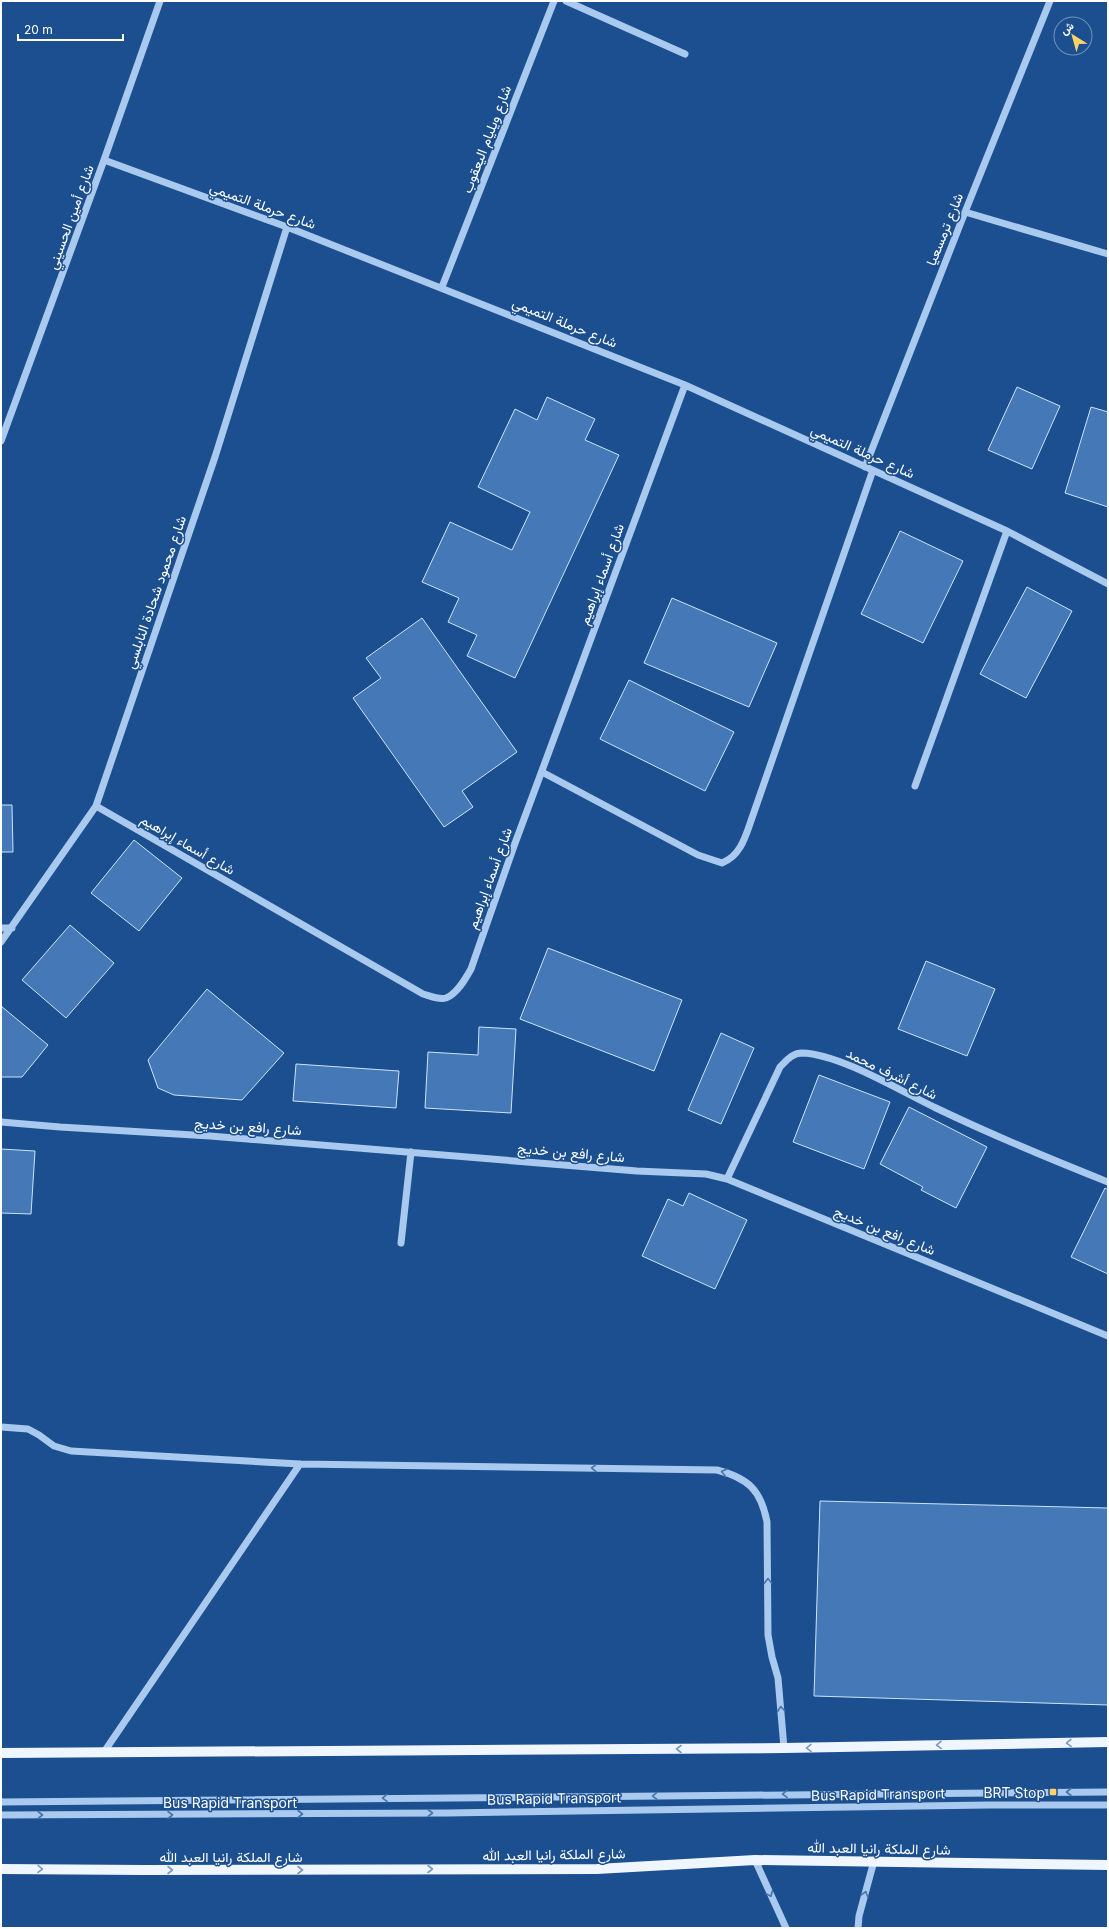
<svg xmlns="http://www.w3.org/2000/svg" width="1109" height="1929" viewBox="0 0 1109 1929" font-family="Inter,Vazirmatn,sans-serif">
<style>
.building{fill:#4478b7;stroke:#cfe3fa}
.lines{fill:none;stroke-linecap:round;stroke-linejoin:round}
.minor{stroke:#a9c9ee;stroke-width:7}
.major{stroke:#f0f6ff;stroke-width:10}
.oneway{stroke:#4674ac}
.oneway2{stroke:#7b9ac1}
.poi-dot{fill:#ffd166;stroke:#1b4f8f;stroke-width:1.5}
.labels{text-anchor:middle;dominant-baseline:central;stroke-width:3;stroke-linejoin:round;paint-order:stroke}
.street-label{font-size:14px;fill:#fff;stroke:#1b4f8f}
.poi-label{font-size:14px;fill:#fff;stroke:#1b4f8f;text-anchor:end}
</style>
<rect width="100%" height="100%" fill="#1b4f8f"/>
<!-- building -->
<path class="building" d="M1017 387 1060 406 1032 469 988 450Z
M547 397 595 419 585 440 619 455 515 678 467 656 477 635 448 622 459 598 422 582 450 522 512 550 530 512 478 487 515 409 537 420Z
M1091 407 1108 412V507L1065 493Z
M900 531 963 561 923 643 861 614Z
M1027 587 1072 611 1026 698 980 674Z
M672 598 777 643 749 707 644 663Z
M422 618 517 752 462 791 473 807 444 827 353 698 381 678 366 658Z
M629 680 734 732 705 791 600 739Z
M1 805H12L13 852H1Z
M134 840 182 878 139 931 91 893Z
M70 925 114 963 66 1018 22 980Z
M548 948 682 1000 654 1071 520 1019Z
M926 961 995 989 967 1056 898 1029Z
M207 989 284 1053 242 1100 174 1095 158 1088 148 1060Z
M1 1006 48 1045 22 1077H1Z
M479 1027 516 1029 511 1113 425 1108 428 1052 478 1055Z
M721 1033 754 1048 721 1124 688 1110Z
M296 1064 399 1071 396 1108 293 1101Z
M819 1075 890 1102 864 1169 793 1142Z
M909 1107 987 1147 956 1208 921 1190 923 1187 880 1164Z
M1 1149 35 1151 31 1214 1 1213Z
M1105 1188 1108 1190V1274L1071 1257Z
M689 1193 747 1220 715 1289 642 1256 668 1199 683 1206Z
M820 1501 1108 1508V1705L814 1696Z"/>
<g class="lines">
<!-- minor -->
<path class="minor" d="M566 1 685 54
M104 160 287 227 685 385 1007 531 1108 584
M965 212 1108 254
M442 287 554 1
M1 441 104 160 160 1
M865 467 965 212 1050 1
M542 772 698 855 722 863C742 855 746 834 753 815L873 470
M915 786 1007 531
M96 806 423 994C430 996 439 1000 446 998 457 994 466 978 471 969L514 846 685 385
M1 928H12
M1 942 96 806 215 457 287 227
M1 1122 60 1127 210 1136 637 1171 706 1174 727 1179 1108 1336
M727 1179 780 1067C786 1061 792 1053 802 1053 840 1054 900 1091 936 1108 992 1135 1050 1159 1108 1182
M401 1243 411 1152
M1 1427 28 1429 39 1435 54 1446 71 1451 300 1464 717 1470C748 1478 761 1490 767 1522L768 1635 772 1657 778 1678 784 1748
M104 1752 300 1464
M1 1802 1108 1792
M1 1815 448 1813 988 1805H1108
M755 1860 786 1928
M858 1928 859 1916 874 1861"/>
<!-- major -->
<path class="major" d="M1 1753 784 1748 1108 1742
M1 1869 144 1870 597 1869 755 1860 1108 1865"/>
</g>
<!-- one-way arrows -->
<defs><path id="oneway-chevron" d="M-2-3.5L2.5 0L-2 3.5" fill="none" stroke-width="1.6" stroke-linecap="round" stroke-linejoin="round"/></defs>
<g class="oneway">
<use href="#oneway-chevron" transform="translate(594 1468) rotate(-179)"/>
<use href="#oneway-chevron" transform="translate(724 1472) rotate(-166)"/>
<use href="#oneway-chevron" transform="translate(768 1581) rotate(-91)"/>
<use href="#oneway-chevron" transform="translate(781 1709) rotate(-95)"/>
<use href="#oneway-chevron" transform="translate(1069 1792) rotate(180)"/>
<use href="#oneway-chevron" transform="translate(785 1794) rotate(179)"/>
<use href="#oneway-chevron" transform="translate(655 1796) rotate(179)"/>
<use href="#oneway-chevron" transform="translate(385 1798) rotate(179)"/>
<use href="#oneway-chevron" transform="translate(430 1813)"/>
<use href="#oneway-chevron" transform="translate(300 1814)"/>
<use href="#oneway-chevron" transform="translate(40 1815)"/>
<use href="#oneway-chevron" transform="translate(170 1815)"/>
<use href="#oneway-chevron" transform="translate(770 1894) rotate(66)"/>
<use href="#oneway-chevron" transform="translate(865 1894) rotate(-75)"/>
</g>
<g class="oneway2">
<use href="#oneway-chevron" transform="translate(1069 1743) rotate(179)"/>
<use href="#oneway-chevron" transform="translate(939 1745) rotate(179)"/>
<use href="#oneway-chevron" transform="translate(809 1748) rotate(179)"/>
<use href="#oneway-chevron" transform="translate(679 1749) rotate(180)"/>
<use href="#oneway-chevron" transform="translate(40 1869) rotate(1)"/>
<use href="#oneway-chevron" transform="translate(430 1869)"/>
<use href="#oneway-chevron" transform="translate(170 1870)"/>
<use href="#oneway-chevron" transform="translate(300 1870)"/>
</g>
<!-- markers -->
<rect class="poi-dot" x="1049" y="1788" width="8" height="8" rx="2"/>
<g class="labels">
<!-- street labels -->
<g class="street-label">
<text transform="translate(486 139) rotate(-69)">شارع ويليام اليعقوب</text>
<text transform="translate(263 205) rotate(20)">شارع حرملة التميمي</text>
<text transform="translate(70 217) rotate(-70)">شارع أمين الحسيني</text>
<text transform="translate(944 229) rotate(-68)">شارع ترمسعيا</text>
<text transform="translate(565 322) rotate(22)">شارع حرملة التميمي</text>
<text transform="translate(863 451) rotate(24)">شارع حرملة التميمي</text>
<text transform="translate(601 574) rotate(-70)">شارع أسماء إبراهيم</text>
<text transform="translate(155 592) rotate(-71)">شارع محمود شحادة النابلسي</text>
<text transform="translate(188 844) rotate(30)">شارع أسماء إبراهيم</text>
<text transform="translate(489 878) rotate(-70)">شارع أسماء إبراهيم</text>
<text transform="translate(892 1073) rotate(26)">شارع أشرف محمد</text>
<text transform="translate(248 1126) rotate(4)">شارع رافع بن خديج</text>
<text transform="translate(571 1152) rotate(5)">شارع رافع بن خديج</text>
<text transform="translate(885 1230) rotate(22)">شارع رافع بن خديج</text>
<text transform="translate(878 1794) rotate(-1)">Bus Rapid Transport</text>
<text transform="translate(554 1798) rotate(-1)">Bus Rapid Transport</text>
<text x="230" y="1802">Bus Rapid Transport</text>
<text transform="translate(879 1848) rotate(1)">شارع الملكة رانيا العبد الله</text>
<text transform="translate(554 1854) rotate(-1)">شارع الملكة رانيا العبد الله</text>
<text x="231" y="1856">شارع الملكة رانيا العبد الله</text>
</g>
<!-- poi labels -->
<g class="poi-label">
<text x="1045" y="1792">BRT Stop</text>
</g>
</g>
<!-- border -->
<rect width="1109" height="1929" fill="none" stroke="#ffffff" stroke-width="4"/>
<!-- north arrow -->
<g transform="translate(1073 36) rotate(323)"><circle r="19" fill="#1b4f8f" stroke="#7695bc"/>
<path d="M0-3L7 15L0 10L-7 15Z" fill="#ffd166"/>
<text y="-6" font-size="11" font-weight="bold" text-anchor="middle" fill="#ffffff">ش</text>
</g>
<!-- scale -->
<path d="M18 34v6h105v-6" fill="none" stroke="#ffffff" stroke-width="2"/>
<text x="24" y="34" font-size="12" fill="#ffffff" stroke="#1b4f8f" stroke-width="3" paint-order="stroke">20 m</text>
</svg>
